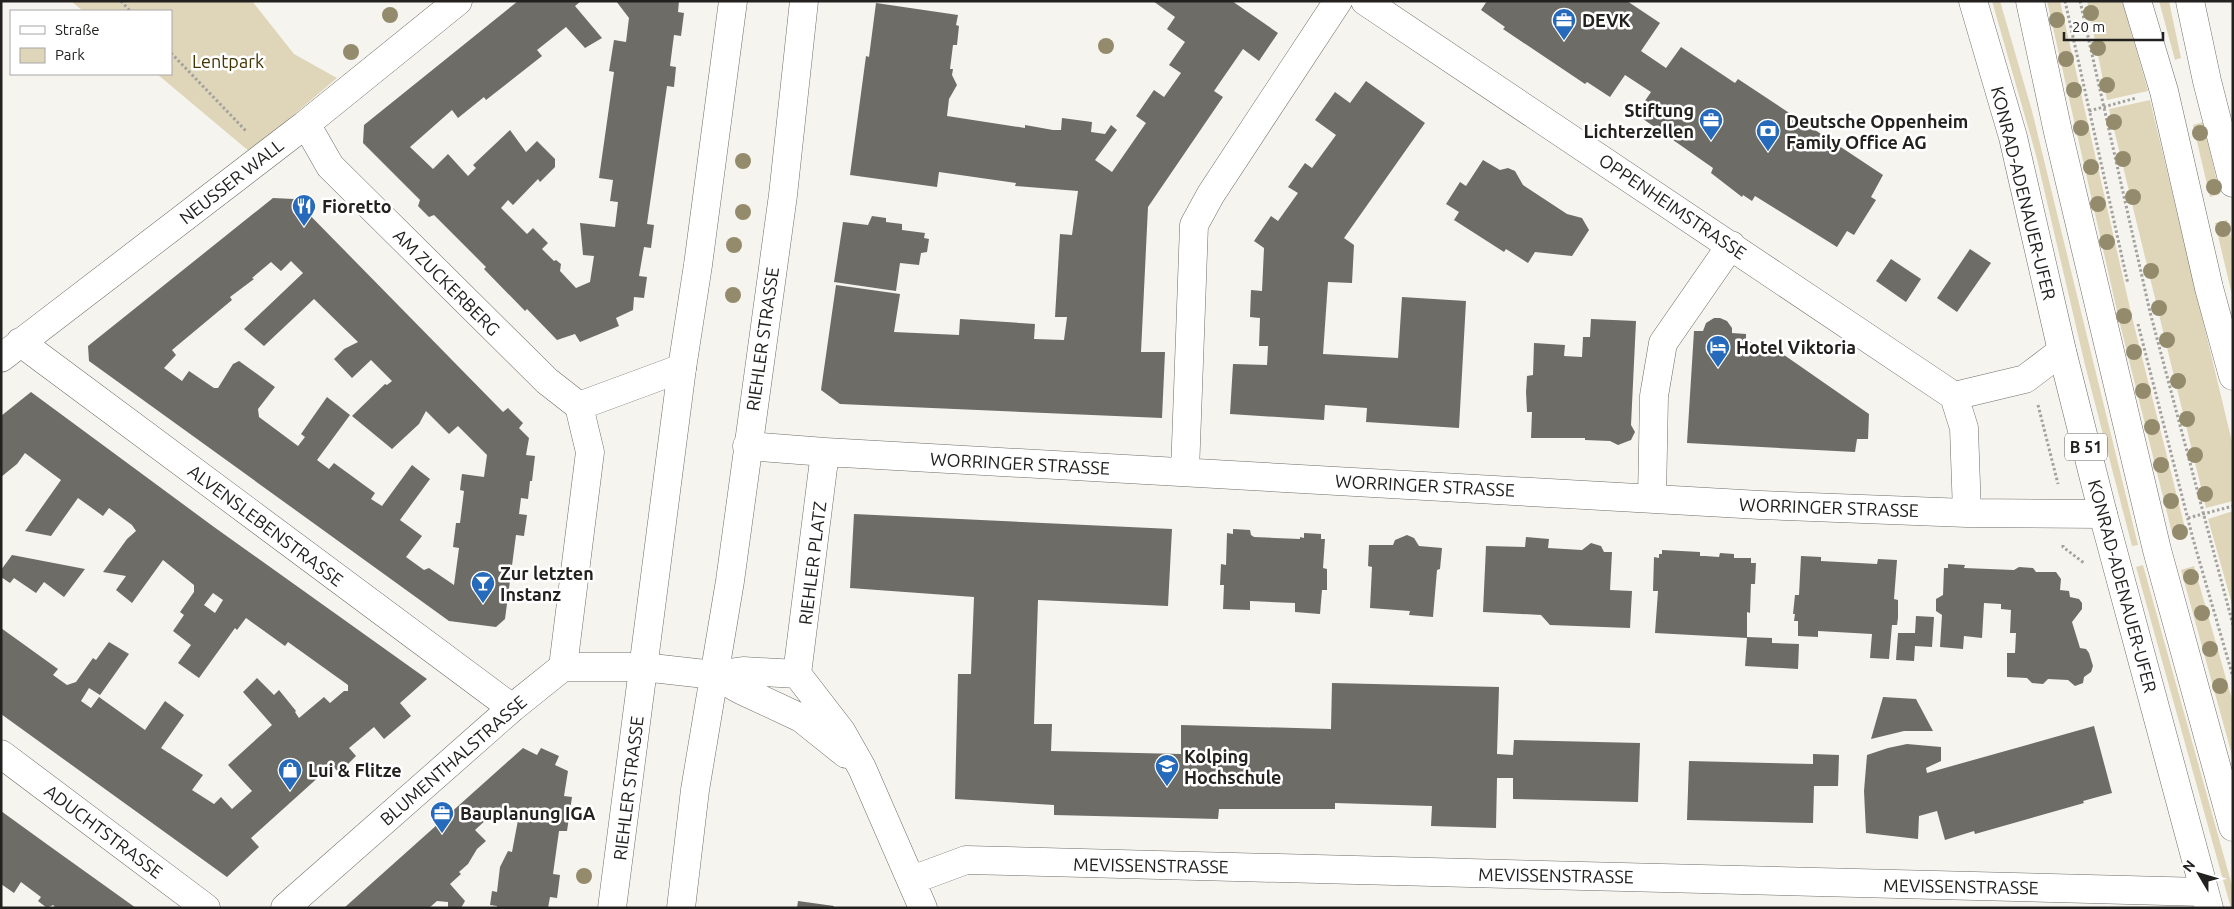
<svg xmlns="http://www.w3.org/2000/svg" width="2234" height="909" viewBox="0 0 2234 909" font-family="Ubuntu,sans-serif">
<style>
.green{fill:#dfd6ba}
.building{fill:#6d6c67;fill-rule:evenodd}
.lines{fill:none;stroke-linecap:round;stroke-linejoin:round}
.minor-casing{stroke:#6e6d68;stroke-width:29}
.major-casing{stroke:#6e6d68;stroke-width:29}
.path{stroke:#a2a19d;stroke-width:3;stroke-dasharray:2.5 2.5;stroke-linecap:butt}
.minor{stroke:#fff;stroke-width:28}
.major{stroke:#fff;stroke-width:28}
.tree{fill:#948b6d}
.labels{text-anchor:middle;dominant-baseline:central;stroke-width:5;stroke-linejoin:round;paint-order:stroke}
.shield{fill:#fff;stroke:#646462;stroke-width:1}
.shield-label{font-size:16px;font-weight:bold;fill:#22211f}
.poi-label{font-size:18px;font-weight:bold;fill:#22211f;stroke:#fff;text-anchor:start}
.park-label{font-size:18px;fill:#433502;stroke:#fff}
.street-label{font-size:18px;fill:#22211f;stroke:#fff}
</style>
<rect width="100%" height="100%" fill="#f6f4ef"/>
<!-- green -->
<path class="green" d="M71 1H252L294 54 337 78 250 152 157 74H171V11H83Z
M1992 1H2000L2032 111 2138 545 2132 546 2085 365 2036 155Z
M2047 1H2060L2132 317 2185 528V533L2173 537 2119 320Z
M2087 1H2122L2148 91 2107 100Z
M2159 1H2169L2181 58 2175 60Z
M2150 100 2233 446V501L2206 508 2109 109Z
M2203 122 2220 194 2210 197 2193 125Z
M2227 220 2233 246 2232 295 2215 223Z
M2233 511V608L2208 519Z
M2143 565 2233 889V908H2231L2223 880 2136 567Z
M2194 566 2233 703V759L2181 570Z"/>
<!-- building -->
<path class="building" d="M518 1H581L575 6 602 38 585 48 566 27 537 50 542 56 486 100 484 97 458 118 452 110 410 147 433 169 448 154 468 176 476 168 473 165 510 130 526 152 537 141 555 159V167L540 182 538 179 513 205 508 200 501 208 527 234 533 228 548 243 542 249 554 261 556 260 561 264 560 271 576 288 590 282 594 256 583 255 580 223 615 227 618 202 610 201 613 180 599 178 614 72 609 71 614 40 626 42 629 18 616 1H679L678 12 684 13 681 36 674 35 670 66 676 67 674 87 667 86 647 224 654 225 651 248 644 247 639 276 647 277 644 298 634 297 633 310 616 318 619 326 580 342 575 334 557 340 527 309 525 311 484 269 486 267 434 215 429 217 418 206 420 200 363 143 364 125Z
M1153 1H1232L1278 33 1259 61 1243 49 1214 91 1223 97 1148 207 1141 352H1165L1162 418 840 404 821 390 836 285 900 294 894 332 959 335 960 319 1035 324 1034 339 1064 340 1067 317H1055L1060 234 1072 235 1078 191 1015 186 1016 183 939 172 937 187 850 175 866 56 869 57 876 3 958 15 956 25 959 26 957 45H953L950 69H953L952 75 957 85 949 99 947 116 1025 128V125L1053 130H1061L1062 118 1092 122 1091 132 1105 134 1111 125 1117 130 1095 160 1112 172 1146 123 1136 116 1154 90 1164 97 1181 73 1169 65 1185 42 1167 29 1175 17Z
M1487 1H1627L1660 23 1641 51 1666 68 1681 47 1735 83 1738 79 1883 175 1871 197 1876 200 1854 235 1847 231 1837 247 1755 196 1752 201 1743 195 1742 197 1711 173 1713 168 1636 114 1651 92 1625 75 1610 97 1587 82 1585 84 1503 29 1505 27 1481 10Z
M1366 81 1425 123 1344 238 1354 245 1352 283 1328 282 1323 354 1398 358 1402 297 1466 301 1459 428 1366 422 1367 408 1325 405 1324 420 1230 414 1233 364 1267 365 1268 346H1259L1260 318 1250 317 1251 290 1262 291 1264 248 1254 241 1271 216 1278 221 1298 193 1288 187 1305 163 1312 168 1336 135 1315 120 1335 92 1350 103Z
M1483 160 1500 170 1508 168 1515 171 1523 185 1567 214 1582 218 1589 230 1572 256 1535 252 1528 263 1506 249 1504 252 1454 220 1459 212 1446 204 1460 182 1466 186Z
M273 198 294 199 503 412 508 408 523 423 519 428 529 438 526 455 535 456 532 481H530L528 499 521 498 519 514 527 515 524 536 516 535 505 619 496 627 449 621 89 361 88 346ZM291 261 303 273 244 329 264 346 314 299 358 342 344 349 334 359 352 378 371 360 392 381 387 385 385 384 352 416 392 449 419 424 426 411 449 434 458 426 487 455 484 477 462 474 460 490 464 491 460 523H456L453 547 459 548 454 585 429 568 424 570 406 557 422 536 400 520 430 479 412 465 382 506 371 499 375 493 334 463 329 469 317 460 350 415 327 397 301 434 305 437 298 446 259 417 258 409 275 387 239 361 233 364 218 388H214L189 371 182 381 164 368 176 355 172 350 232 300 230 297 254 279 252 278 271 262 281 271Z
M872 216 886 218V222L902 224V230L925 233 924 238 929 239 927 252 921 253 919 265 900 263 896 291 834 282 843 222 868 225Z
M1970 249 1991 263 1957 312 1937 298Z
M1891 259 1921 279 1906 302 1876 281Z
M1714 318H1720L1727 321 1732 328V333L1746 334V341L1774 348 1869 414 1868 439H1857L1855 452 1687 443 1694 331H1703L1706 323Z
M1591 319 1636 321 1631 425 1635 432 1631 440 1618 445 1610 441 1585 440V438H1531L1532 412H1527L1526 392 1527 376 1533 375 1534 343 1565 345 1564 356 1582 357 1583 337H1590Z
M31 392 214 527 427 679 400 703 411 716 384 739 374 727 349 748 356 756 339 773 332 765 251 838 259 847 227 877 1 714V628L58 669 53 675 67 685 76 682 93 658 96 660 109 642 129 654 100 695 89 688 81 701 91 708 99 697 145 730 165 701 184 715 161 748 203 775 192 790 214 804 221 797 232 809 252 791 228 765 272 725 243 692 257 678 274 695 279 690 296 711 295 712 299 718 324 697 330 703 344 691H348V685L288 642 285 646 246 618 237 630 235 628 199 678 178 663 191 645 173 631 184 615 180 612 194 592V585L163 560 132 603 116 590 126 576 103 572 127 539 136 531 132 525 109 508 103 516 78 498 51 536 25 531 61 480 25 453 17 464 1 477V416ZM213 593 223 600 215 613 204 605Z
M854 514 1172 529 1168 606 1038 600 1034 724H1052L1051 751 1181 754V725L1331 729 1332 683 1499 687 1497 754 1513 755 1514 740 1640 743 1638 802 1513 799V778H1497L1496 828 1431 826 1432 806 1335 803V809H1219L1218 819 1054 815V805L955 799 958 674H971L974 597 850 588Z
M1233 529 1250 530 1251 535 1254 537 1275 538 1300 539V537L1304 538V533L1321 534V539H1325L1323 568 1327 569V590H1322L1320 614 1295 612V603L1250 601V610L1223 609 1224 585H1220L1221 564 1226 565 1227 533 1233 534Z
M1407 535 1414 538 1419 546 1442 548 1440 569 1437 570 1433 617 1409 615 1410 611 1370 608 1372 567 1368 566 1369 545H1393L1395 540Z
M1526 537 1549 539 1548 548 1582 550 1591 543 1601 546 1604 552H1612L1610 590 1632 591 1630 628 1550 625 1541 615 1483 612 1486 546 1525 547Z
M1662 550 1700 552V556H1705L1719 557 1720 553 1734 554V558H1751V563H1756L1755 584H1751L1750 613 1747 612V637L1772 638V643L1799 644 1798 669 1745 666 1747 638 1655 633 1658 591H1653L1654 557 1659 558V554H1662Z
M12 555 85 569 64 597 44 582 36 593 14 578 10 583 1 577V570Z
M1801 556 1821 557V561L1877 564 1878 559 1897 560 1894 599 1898 600V618L1897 625H1892L1889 659 1870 658 1872 634 1818 631V637L1798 636V621H1794L1795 614H1793L1795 595H1799Z
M1948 564 1965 565 1964 568 2014 570 2019 567 2033 568 2036 572H2056L2061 579 2060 590 2069 591 2070 597 2079 599 2082 603V609L2072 622 2080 648 2086 649 2089 653 2093 666 2091 672 2084 677 2083 683 2075 686 2068 680 2048 679 2043 684 2032 683 2027 678 2007 677V653H2015L2016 633H2010L2011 610 2001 609V604L1984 603 1982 638 1964 636 1963 649 1940 647 1942 615 1936 611V599L1943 595 1944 568H1948Z
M1916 616 1934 617 1932 647 1915 646 1914 661 1896 660 1898 633H1915Z
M1883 697 1916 699 1933 731H1904L1871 739Z
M2094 726 2112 793 2083 801 2084 803 1975 834 1974 831 1945 840 1937 811 1919 816 1918 839 1866 833 1864 791 1867 755 1888 748 1907 744 1941 747V761L1926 768 1927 773Z
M523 748 537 755 541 748 559 756 555 765 568 771 564 796 572 797 567 831H559L553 874 560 875 557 898 550 897 548 908H497V906L490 905 492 891 497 892 500 867 508 851 512 852 518 820 511 819 500 807 475 830 486 841 477 849 468 864 459 872 461 874 450 884 465 901 461 908H448V902L437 901 429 908H344Z
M1813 754 1839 755 1838 786H1814L1813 823 1687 820 1689 761 1813 764Z
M1 811 48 845 136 908H56L53 905 47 908 38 901 41 897 21 882 14 893 1 884Z
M798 901 834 906 833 908H797Z"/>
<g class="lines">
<!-- minor casing -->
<g class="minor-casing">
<path id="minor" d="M1365 1 1954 396 1964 428 1967 513
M2137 1 2164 91 2209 288 2233 376
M2190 1 2207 81 2233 183
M306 124 330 166 547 381 579 406
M20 342 512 708
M1 358 306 124 458 1
M1954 396 2025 379 2062 351
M579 406 682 368
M747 446 825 452 1760 505 1967 513 2103 514
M1185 472 1194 225 1211 194 1338 1
M1652 498 1654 396 1663 343 1731 245
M563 667 590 452 579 406
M797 674 825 452
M714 675 743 671 797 674 841 731 862 768 923 908
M714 675 741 690 801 718 846 754
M1 754 206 908
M912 880 966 860 2204 892
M285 908 512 708 563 667H643"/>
</g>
<!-- major casing -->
<g class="major-casing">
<path id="major" d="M1973 1 2013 137 2062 351 2103 514 2209 908
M2030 1 2058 132 2157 550 2233 827
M643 667 714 675
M612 908 682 368 698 265 733 1
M681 908 695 790 730 581 783 195 804 1"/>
</g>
<!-- path -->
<path class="path" d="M121 1 130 11
M2065 1 2128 284
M2080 1 2150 312 2233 625
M171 53 247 132
M2089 111 2136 98
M2138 324 2193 539 2233 677
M2038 405 2058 484
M2188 518 2233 506
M2063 545V547L2084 563"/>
<!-- minor -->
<use href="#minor" class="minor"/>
<!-- major -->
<use href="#major" class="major"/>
</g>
<!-- trees -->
<g class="tree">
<circle cx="2091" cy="13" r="8"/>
<circle cx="390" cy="15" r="8"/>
<circle cx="2057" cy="20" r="8"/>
<circle cx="1106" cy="46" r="8"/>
<circle cx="2098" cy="48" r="8"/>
<circle cx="351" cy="52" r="8"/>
<circle cx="2066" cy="59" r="8"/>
<circle cx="2107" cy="85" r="8"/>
<circle cx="2074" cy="90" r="8"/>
<circle cx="2114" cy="122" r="8"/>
<circle cx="2081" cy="128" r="8"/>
<circle cx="2200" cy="133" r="8"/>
<circle cx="2123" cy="159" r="8"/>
<circle cx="743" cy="161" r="8"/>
<circle cx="2091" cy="167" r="8"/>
<circle cx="2214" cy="187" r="8"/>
<circle cx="2133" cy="197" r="8"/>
<circle cx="2098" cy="204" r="8"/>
<circle cx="743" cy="212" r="8"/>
<circle cx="2223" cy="229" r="8"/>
<circle cx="2107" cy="242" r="8"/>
<circle cx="734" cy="245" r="8"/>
<circle cx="2151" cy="271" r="8"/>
<circle cx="733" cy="295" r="8"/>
<circle cx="2159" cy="308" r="8"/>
<circle cx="2124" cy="316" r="8"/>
<circle cx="2167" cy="340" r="8"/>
<circle cx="2134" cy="352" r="8"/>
<circle cx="2178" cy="381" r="8"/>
<circle cx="2143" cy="391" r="8"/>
<circle cx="2187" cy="419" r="8"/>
<circle cx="2152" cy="427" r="8"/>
<circle cx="2195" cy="455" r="8"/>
<circle cx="2161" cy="465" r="8"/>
<circle cx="2205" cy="494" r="8"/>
<circle cx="2171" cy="501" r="8"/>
<circle cx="2180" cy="532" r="8"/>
<circle cx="2191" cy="577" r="8"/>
<circle cx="2202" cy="613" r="8"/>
<circle cx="2210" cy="649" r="8"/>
<circle cx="2220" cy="686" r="8"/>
<circle cx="584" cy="876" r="8"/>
</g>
<!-- icons -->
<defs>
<g id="office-pin" transform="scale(1.25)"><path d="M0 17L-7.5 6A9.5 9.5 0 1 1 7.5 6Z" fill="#266abb" stroke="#fff"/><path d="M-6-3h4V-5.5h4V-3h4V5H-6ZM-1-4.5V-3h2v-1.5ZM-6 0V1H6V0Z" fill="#fff"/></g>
<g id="bank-pin" transform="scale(1.25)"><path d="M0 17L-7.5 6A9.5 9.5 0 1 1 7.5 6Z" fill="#266abb" stroke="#fff"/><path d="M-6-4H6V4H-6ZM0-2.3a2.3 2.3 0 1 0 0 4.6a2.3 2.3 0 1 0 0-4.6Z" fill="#fff"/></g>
<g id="restaurant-pin" transform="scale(1.25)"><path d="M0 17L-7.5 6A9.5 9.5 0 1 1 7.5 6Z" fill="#266abb" stroke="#fff"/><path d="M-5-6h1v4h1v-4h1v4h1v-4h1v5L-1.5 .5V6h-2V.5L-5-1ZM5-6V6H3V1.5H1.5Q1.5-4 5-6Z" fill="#fff"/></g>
<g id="hotel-pin" transform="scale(1.25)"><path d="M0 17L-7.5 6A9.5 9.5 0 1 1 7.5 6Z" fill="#266abb" stroke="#fff"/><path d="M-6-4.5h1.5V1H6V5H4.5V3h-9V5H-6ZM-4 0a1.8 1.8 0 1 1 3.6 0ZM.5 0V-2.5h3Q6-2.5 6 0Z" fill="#fff"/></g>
<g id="bar-pin" transform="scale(1.25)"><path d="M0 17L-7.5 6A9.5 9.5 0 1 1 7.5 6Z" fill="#266abb" stroke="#fff"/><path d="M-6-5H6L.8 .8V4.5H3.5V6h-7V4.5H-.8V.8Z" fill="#fff"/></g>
<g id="university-pin" transform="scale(1.25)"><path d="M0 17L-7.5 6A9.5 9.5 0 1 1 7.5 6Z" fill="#266abb" stroke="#fff"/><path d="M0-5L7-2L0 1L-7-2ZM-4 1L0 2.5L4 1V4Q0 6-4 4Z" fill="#fff"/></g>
<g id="shop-pin" transform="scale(1.25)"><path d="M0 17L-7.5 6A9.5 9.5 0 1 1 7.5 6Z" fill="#266abb" stroke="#fff"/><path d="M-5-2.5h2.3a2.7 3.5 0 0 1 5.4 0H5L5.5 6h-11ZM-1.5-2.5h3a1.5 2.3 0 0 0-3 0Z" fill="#fff"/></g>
</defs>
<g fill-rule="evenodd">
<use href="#office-pin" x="1564" y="20"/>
<use href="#office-pin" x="1711" y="120"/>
<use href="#bank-pin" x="1768" y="131"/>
<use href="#restaurant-pin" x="304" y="206"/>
<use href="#hotel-pin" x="1718" y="347"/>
<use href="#bar-pin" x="483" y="583"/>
<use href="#university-pin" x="1167" y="766"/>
<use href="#shop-pin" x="290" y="770"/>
<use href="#office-pin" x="442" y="813"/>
</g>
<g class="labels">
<!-- shield labels -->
<rect class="shield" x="2065" y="433.5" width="42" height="27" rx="4"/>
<g class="shield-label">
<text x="2086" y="447">B 51</text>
</g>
<!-- poi labels -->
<g class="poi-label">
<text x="1582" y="20">DEVK</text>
<text x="1694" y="110" text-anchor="end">Stiftung<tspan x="1694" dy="21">Lichterzellen</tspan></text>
<text x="1786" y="121">Deutsche Oppenheim<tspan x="1786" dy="21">Family Office AG</tspan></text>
<text x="322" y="206">Fioretto</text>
<text x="1736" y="347">Hotel Viktoria</text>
<text x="500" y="573">Zur letzten<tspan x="500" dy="21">Instanz</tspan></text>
<text x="1184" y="756">Kolping<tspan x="1184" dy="21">Hochschule</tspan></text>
<text x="308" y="770">Lui &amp; Flitze</text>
<text x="460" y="813">Bauplanung IGA</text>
</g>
<!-- park labels -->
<g class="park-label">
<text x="228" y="61">Lentpark</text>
</g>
<!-- street labels -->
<g class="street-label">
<text transform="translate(231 181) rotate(-38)">NEUSSER WALL</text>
<text transform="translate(2024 193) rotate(76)">KONRAD-ADENAUER-UFER</text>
<text transform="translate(1673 206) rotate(34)">OPPENHEIMSTRASSE</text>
<text transform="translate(447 282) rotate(45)">AM ZUCKERBERG</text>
<text transform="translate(762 339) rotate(-82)">RIEHLER STRASSE</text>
<text transform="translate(1020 463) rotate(3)">WORRINGER STRASSE</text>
<text transform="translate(1425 485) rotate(3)">WORRINGER STRASSE</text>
<text transform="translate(1829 507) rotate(2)">WORRINGER STRASSE</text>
<text transform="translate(266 525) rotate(37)">ALVENSLEBENSTRASSE</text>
<text transform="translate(812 563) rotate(-83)">RIEHLER PLATZ</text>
<text transform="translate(2123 586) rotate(75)">KONRAD-ADENAUER-UFER</text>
<text transform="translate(453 760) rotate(-41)">BLUMENTHALSTRASSE</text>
<text transform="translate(628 788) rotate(-83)">RIEHLER STRASSE</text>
<text transform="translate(104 831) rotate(37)">ADUCHTSTRASSE</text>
<text transform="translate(1151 865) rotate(1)">MEVISSENSTRASSE</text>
<text transform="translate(1556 875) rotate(1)">MEVISSENSTRASSE</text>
<text transform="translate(1961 886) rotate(1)">MEVISSENSTRASSE</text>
</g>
</g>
<!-- border -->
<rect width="2234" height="909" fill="none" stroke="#22211f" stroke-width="5"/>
<!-- legend -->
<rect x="10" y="10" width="162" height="65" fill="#ffffff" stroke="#a7a6a5"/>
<rect x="20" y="26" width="25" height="8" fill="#ffffff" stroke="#a7a6a5"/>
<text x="55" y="35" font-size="15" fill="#22211f">Straße</text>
<rect x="20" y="48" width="25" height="15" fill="#dfd6ba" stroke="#a7a6a5"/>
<text x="55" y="60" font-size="15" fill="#22211f">Park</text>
<!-- north arrow -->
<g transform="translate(2199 874) rotate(308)" stroke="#ffffff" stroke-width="4" paint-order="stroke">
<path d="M0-4L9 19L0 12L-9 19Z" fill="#22211f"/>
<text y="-8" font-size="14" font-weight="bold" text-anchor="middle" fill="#22211f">N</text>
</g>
<!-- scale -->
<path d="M2064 32v8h99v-8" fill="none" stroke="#22211f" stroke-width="2.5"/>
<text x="2072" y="32" font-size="15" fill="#22211f" stroke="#ffffff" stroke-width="4" paint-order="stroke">20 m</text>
</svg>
